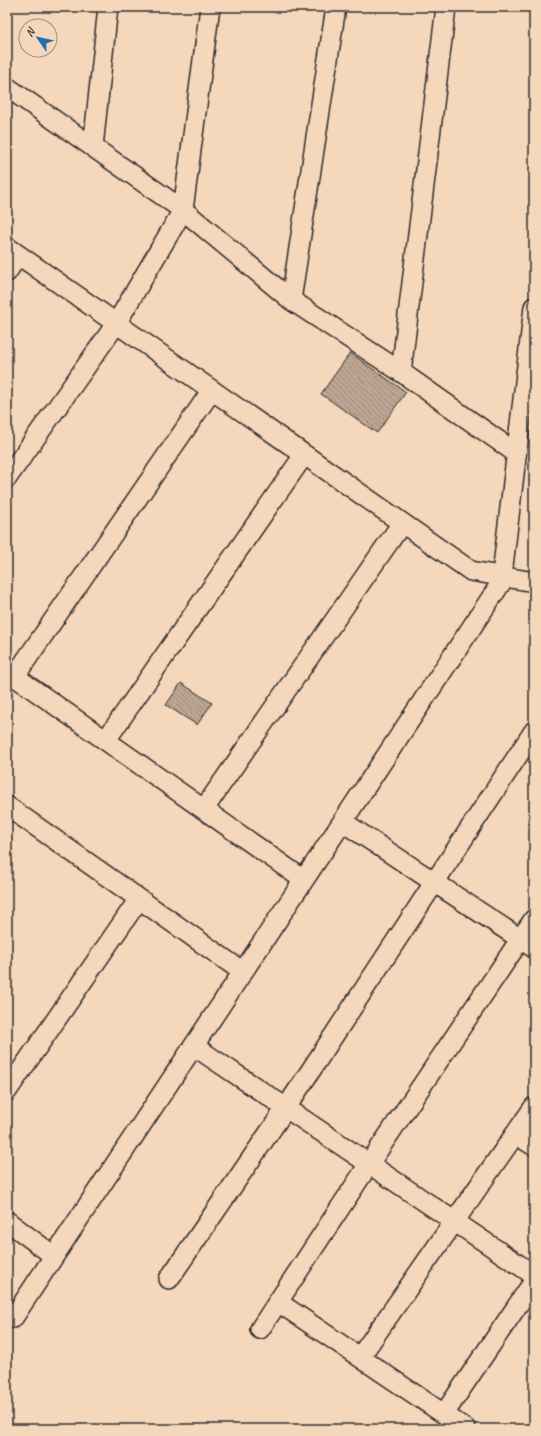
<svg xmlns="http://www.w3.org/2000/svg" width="541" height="1436" viewBox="0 0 541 1436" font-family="Caveat,sans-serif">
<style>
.building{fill:url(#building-back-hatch);stroke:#2b2b2b}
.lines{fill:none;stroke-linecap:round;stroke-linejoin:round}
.street-casing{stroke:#2b2b2b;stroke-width:22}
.street{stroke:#f5d7bb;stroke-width:19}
</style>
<defs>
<pattern id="building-back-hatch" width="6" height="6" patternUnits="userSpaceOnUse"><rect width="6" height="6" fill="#bda793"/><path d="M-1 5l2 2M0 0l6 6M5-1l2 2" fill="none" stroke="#9a8878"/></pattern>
</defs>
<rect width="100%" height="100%" fill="#f5d7bb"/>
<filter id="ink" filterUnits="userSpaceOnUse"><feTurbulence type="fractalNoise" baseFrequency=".025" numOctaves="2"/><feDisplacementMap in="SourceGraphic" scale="8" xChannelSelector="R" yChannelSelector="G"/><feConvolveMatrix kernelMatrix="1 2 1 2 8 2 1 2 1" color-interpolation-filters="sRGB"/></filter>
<g filter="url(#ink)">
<!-- building -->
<path class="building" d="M350 353 406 392 377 433 321 394Z
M181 683 212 703 197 725 166 705Z"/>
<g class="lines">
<!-- street casing -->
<g class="street-casing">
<path id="street" d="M7 87 183 210 291 300 401 372 516 453
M93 147 108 7
M7 247 471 571 534 582
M7 272 18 255
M291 300 336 7
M401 372 446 7
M7 478 116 324 183 210 210 7
M7 671 304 880
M15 676 212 390
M106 740 304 455
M7 806 243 972
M204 809 402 523
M343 822 534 948
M194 1046 534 1275
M7 1091 139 899
M515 1134 534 1146
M7 1221 54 1256
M169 1279 286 1108 534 731
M278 1302 466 1429
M7 1319 13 1318 501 583 534 307
M260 1329 369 1164 534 919
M360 1357 534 1107
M444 1414 534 1281"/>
</g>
<!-- street -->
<use href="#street" class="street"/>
</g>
</g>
<!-- margin -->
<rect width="541" height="1436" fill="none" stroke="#f5d7bb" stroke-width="24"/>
<rect x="12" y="12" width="517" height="1412" fill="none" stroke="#2b2b2b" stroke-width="1.5" filter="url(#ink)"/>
<!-- north arrow -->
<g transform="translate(38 38) rotate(304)"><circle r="19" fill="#f5d7bb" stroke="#a49281"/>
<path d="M0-3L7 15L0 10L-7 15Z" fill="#1f6fb2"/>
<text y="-6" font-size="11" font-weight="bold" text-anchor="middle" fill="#2b2b2b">N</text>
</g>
</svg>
